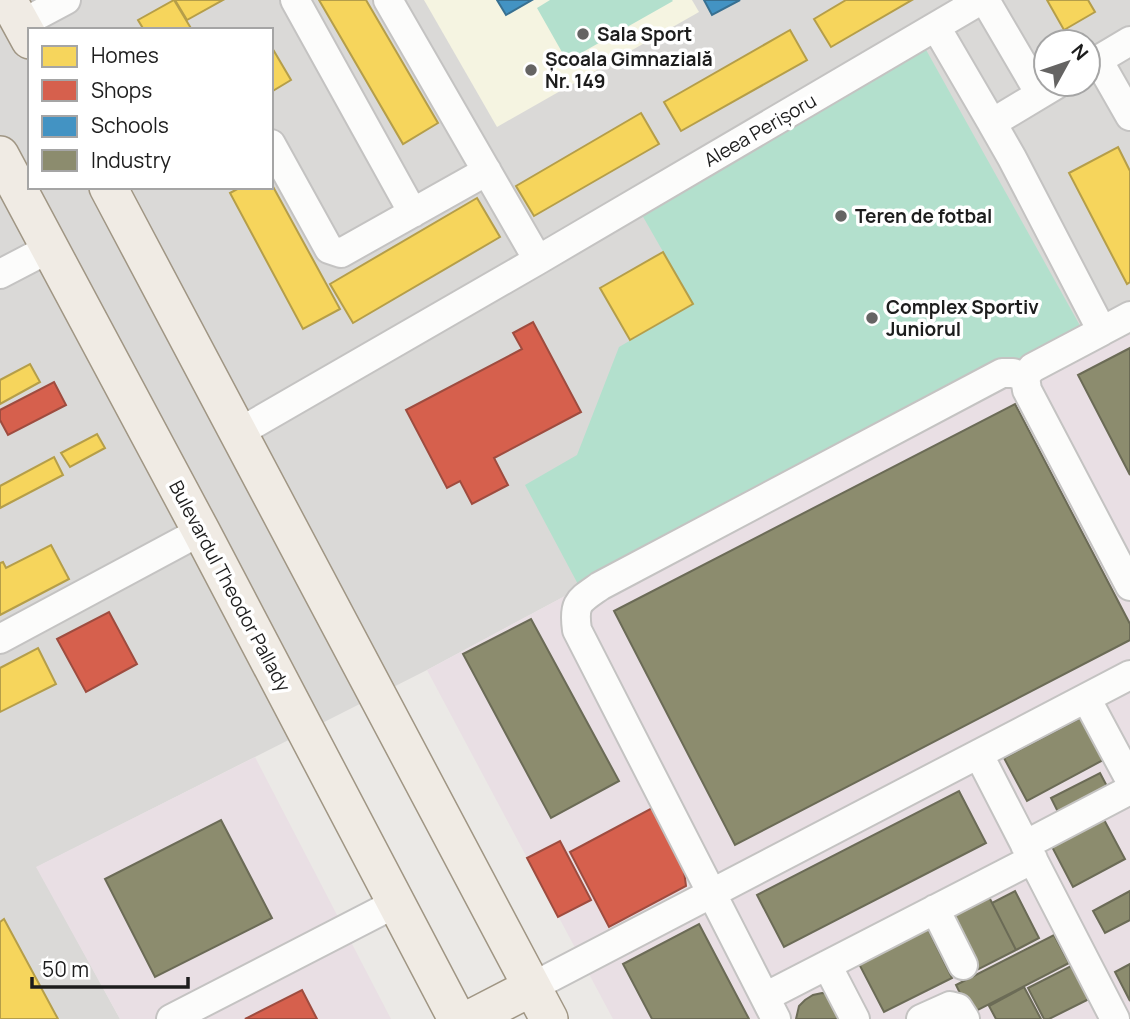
<svg xmlns="http://www.w3.org/2000/svg" width="1130" height="1019" viewBox="0 0 1130 1019" font-family="Manrope,sans-serif">
<style>
.residential{fill:#dad9d7;fill-rule:evenodd}
.industrial{fill:#e9dfe4}
.education{fill:#f5f4e1}
.pitch{fill:#b3e0cd}
.homes{fill:#f6d55c;stroke:#b59e49;stroke-width:2}
.shops{fill:#d6604d;stroke:#9e4c3f;stroke-width:2}
.schools{fill:#4393c3;stroke:#387091;stroke-width:2}
.industry{fill:#8c8c6e;stroke:#6b6b56;stroke-width:2}
.lines{fill:none;stroke-linecap:round;stroke-linejoin:round}
.minor-casing{stroke:#c4c3c2;stroke-width:32}
.major-casing{stroke:#a09684;stroke-width:40}
.minor{stroke:#fcfcfb;stroke-width:28}
.major{stroke:#f0ebe4;stroke-width:37}
.poi-dot{fill:#656463;stroke:#fff;stroke-width:2.5}
.labels{text-anchor:middle;dominant-baseline:central;stroke-width:7;stroke-linejoin:round;paint-order:stroke}
.poi-label{font-size:19px;font-weight:bold;fill:#1d1d1d;stroke:#fff;text-anchor:start}
.street-label{font-size:19px;fill:#1d1d1d;stroke:#fff}
</style>
<rect width="100%" height="100%" fill="#ebe9e6"/>
<!-- residential -->
<path class="residential" d="M0 0H1130V307L580 588 427 670 37 867 120 1019H0ZM30 30H271V187H30ZM1046 42H1088V84H1046Z"/>
<!-- industrial -->
<path class="industrial" d="M1130 307V1019H613L427 670 580 588Z
M255 757 391 1019H120L36 867Z"/>
<!-- education -->
<path class="education" d="M424 0H692L699 12 497 127Z"/>
<!-- pitch -->
<path class="pitch" d="M550 0H672L673 1 567 61 537 8Z
M925 48 1083 331 580 588 525 485 577 455 619 347 693 304 638 208Z"/>
<!-- homes -->
<path class="homes" d="M174 0 192 30H144L138 20Z
M175 0H223L187 20Z
M319 0H366L438 123 403 144Z
M846 0H912L831 47 814 19Z
M1047 0H1088L1095 12 1064 30Z
M790 30 807 60 681 131 664 102Z
M271 46 291 80 271 92Z
M641 113 659 144 534 216 516 186Z
M1118 147 1130 171V282L1127 284 1069 173Z
M271 183 340 309 303 329 230 193 241 187H271Z
M477 198 500 237 353 323 330 284Z
M663 252 693 304 630 340 600 288Z
M30 364 40 382 0 404V380Z
M97 434 105 448 70 467 61 453Z
M54 457 63 475 0 508V486Z
M51 545 69 579 0 615V563L3 562 6 568Z
M38 648 56 684 0 712V668Z
M4 919 58 1019H0V922Z"/>
<!-- shops -->
<path class="shops" d="M533 322 581 412 494 458 508 485 472 504 460 481 447 488 406 410 522 349 513 333Z
M54 382 66 405 8 435 0 420V410Z
M109 612 137 664 86 692 57 639Z
M654 807 683 863 686 886 609 927 570 852Z
M560 841 591 900 558 917 527 858Z
M302 990 317 1019H245Z"/>
<!-- schools -->
<path class="schools" d="M497 0H532L506 15Z
M704 0H740L712 15Z"/>
<!-- industry -->
<path class="industry" d="M1130 348V475L1078 375Z
M1015 404 1130 624V640L735 845 614 611Z
M531 619 619 781 551 818 463 654Z
M1082 717 1105 759 1027 801 1004 758Z
M1100 773 1109 790 1060 816 1051 798Z
M959 791 986 843 784 947 757 895Z
M1102 816 1125 859 1073 887 1050 843Z
M221 820 272 918 155 977 105 879Z
M1015 891 1039 938 1016 950 992 903Z
M1130 891V920L1105 933 1093 911Z
M988 895 1016 950 973 972 944 917Z
M699 924 749 1019H652L623 964Z
M927 927 952 978 884 1012 858 962Z
M1054 935 1069 963 970 1014 956 985Z
M1130 964V1001L1115 972Z
M1073 965 1091 998 1049 1019H1044L1028 988Z
M1024 987 1041 1019H996L989 1006Z
M822 993 831 994 849 1019H796L799 1006 805 1000 813 995Z"/>
<g class="lines">
<!-- minor casing -->
<g class="minor-casing">
<path id="minor" d="M295 0 413 213
M388 0 538 260
M985 0 1040 94
M21 24 66 0
M936 27 992 123
M1098 60 1130 116
M1088 66 1130 41
M1057 84 992 123 1012 158 1102 331 1032 368 1025 377 1027 390 1130 586
M271 144 329 249 341 253 487 171
M0 274 50 248
M1102 331 1130 316
M238 433 538 260 981 0
M0 639 201 531
M1086 698 1130 780
M979 755 1115 1019
M1025 845 1130 790
M935 909 963 965
M827 965 855 1019
M532 987 1130 675
M765 997 1033 859
M171 1019 396 903
M776 1019 577 630C573 602 579 601 600 586L1002 373H1013L1025 377
M921 1019 950 1006 958 1008 965 1019"/>
</g>
<!-- major casing -->
<g class="major-casing">
<path id="major" d="M8 0 30 40
M0 155 201 531 457 1019
M108 187 549 1019
M470 1019 532 987"/>
</g>
<!-- minor -->
<use href="#minor" class="minor"/>
<!-- major -->
<use href="#major" class="major"/>
</g>
<!-- markers -->
<g class="poi-dot">
<circle cx="583" cy="34" r="7"/>
<circle cx="531" cy="70" r="7"/>
<circle cx="841" cy="216" r="7"/>
<circle cx="872" cy="318" r="7"/>
</g>
<g class="labels">
<!-- poi labels -->
<g class="poi-label">
<text x="597" y="34">Sala Sport</text>
<text x="545" y="59">Școala Gimnazială<tspan x="545" dy="22">Nr. 149</tspan></text>
<text x="855" y="216">Teren de fotbal</text>
<text x="886" y="307">Complex Sportiv<tspan x="886" dy="22">Juniorul</tspan></text>
</g>
<!-- street labels -->
<g class="street-label">
<text transform="translate(760 130) rotate(-30)">Aleea Perișoru</text>
<text transform="translate(230 586) rotate(62)">Bulevardul Theodor Pallady</text>
</g>
</g>
<!-- legend -->
<rect x="28" y="28" width="245" height="161" fill="#ffffff" stroke="#a5a5a5" stroke-width="2"/>
<rect x="42" y="46" width="35" height="21" fill="#f6d55c" stroke="#a5a5a5" stroke-width="2"/>
<text x="91" y="63" font-size="21" fill="#1d1d1d">Homes</text>
<rect x="42" y="80" width="35" height="21" fill="#d6604d" stroke="#a5a5a5" stroke-width="2"/>
<text x="91" y="98" font-size="21" fill="#1d1d1d">Shops</text>
<rect x="42" y="116" width="35" height="21" fill="#4393c3" stroke="#a5a5a5" stroke-width="2"/>
<text x="91" y="133" font-size="21" fill="#1d1d1d">Schools</text>
<rect x="42" y="150" width="35" height="21" fill="#8c8c6e" stroke="#a5a5a5" stroke-width="2"/>
<text x="91" y="168" font-size="21" fill="#1d1d1d">Industry</text>
<!-- north arrow -->
<g transform="translate(1067 63) rotate(50)"><circle r="33" fill="#ffffff" stroke="#a5a5a5" stroke-width="2"/>
<path d="M0-5L12 26L0 18L-12 26Z" fill="#656463"/>
<text y="-10" font-size="19" font-weight="bold" text-anchor="middle" fill="#1d1d1d">N</text>
</g>
<!-- scale -->
<path d="M32 977v10h156v-10" fill="none" stroke="#1d1d1d" stroke-width="3.5"/>
<text x="42" y="977" font-size="21" fill="#1d1d1d" stroke="#ffffff" stroke-width="5" paint-order="stroke">50 m</text>
</svg>
